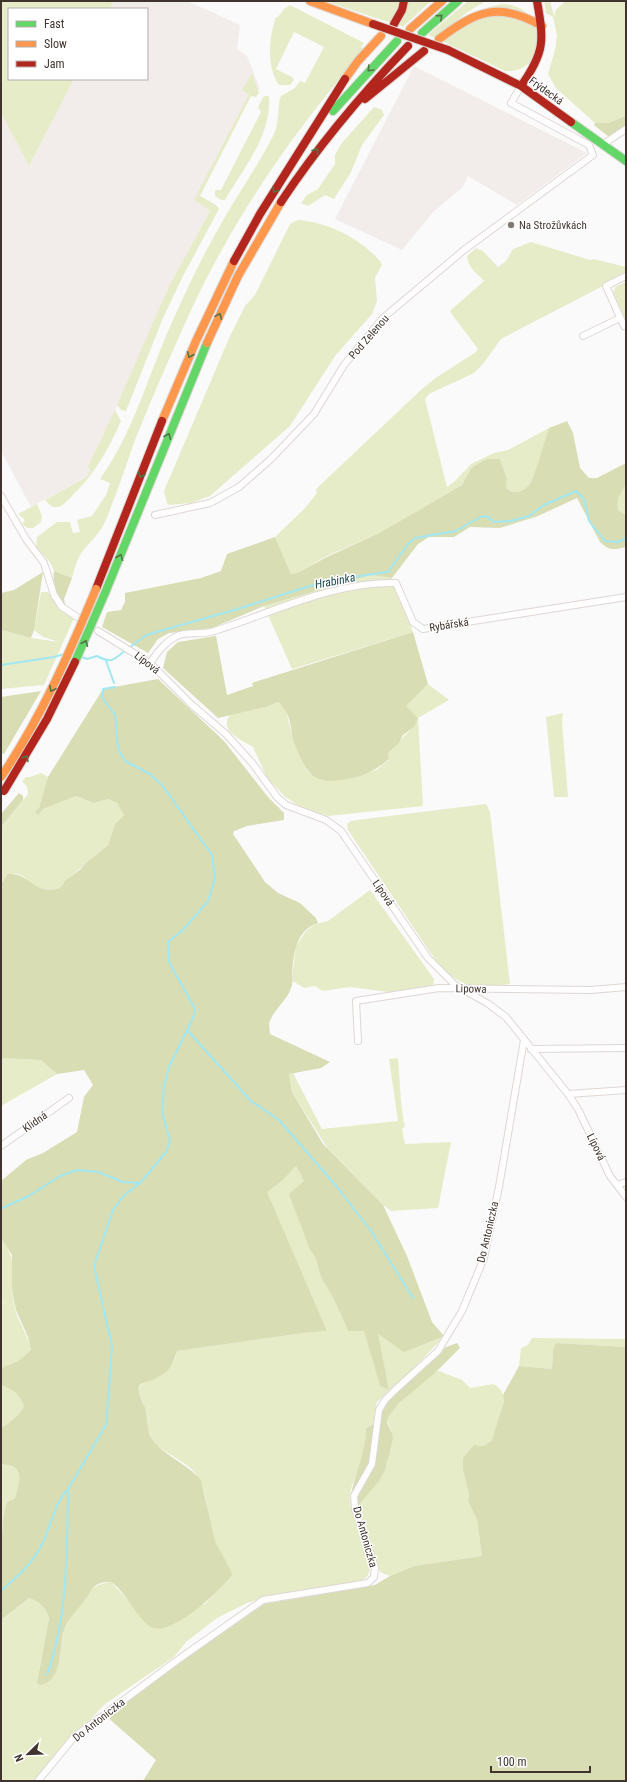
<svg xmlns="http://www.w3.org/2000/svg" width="627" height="1782" viewBox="0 0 627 1782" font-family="'Roboto Condensed',sans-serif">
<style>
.built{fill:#f2ecea}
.green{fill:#e7ecc8}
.forest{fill:#d8ddb4}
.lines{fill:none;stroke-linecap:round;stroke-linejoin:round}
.stream{stroke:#a1e8f3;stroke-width:2}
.street-casing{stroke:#ded7d4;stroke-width:8}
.fast-casing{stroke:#ded7d4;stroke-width:10}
.slow-casing{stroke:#ded7d4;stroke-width:10}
.jam-casing{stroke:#ded7d4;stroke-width:10}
.street{stroke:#fefefe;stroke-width:6}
.fast{stroke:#63d668;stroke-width:8}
.slow{stroke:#ff974d;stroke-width:8}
.jam{stroke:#b3261e;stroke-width:8}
.fast-bridge-casing{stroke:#ded7d4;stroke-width:10;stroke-linecap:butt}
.slow-bridge-casing{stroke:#ded7d4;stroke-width:10;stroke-linecap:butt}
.jam-bridge-casing{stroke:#ded7d4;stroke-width:10;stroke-linecap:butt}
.fast-bridge{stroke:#63d668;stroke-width:8}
.slow-bridge{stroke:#ff974d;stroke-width:8}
.jam-bridge{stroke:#b3261e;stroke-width:8}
.oneway{stroke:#4f7545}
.poi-dot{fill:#827975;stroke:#fff;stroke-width:1.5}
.labels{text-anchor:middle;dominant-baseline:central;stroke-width:3;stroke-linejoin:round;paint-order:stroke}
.street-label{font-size:11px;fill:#41342e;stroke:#fff}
.poi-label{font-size:11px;fill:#41342e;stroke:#fff;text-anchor:start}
.water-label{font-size:12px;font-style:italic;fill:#1c4a51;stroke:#fff}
</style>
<rect width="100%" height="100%" fill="#fafafa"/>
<!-- built -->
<path class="built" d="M114 1H187L240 25 237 49 247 56 260 89 249 94 195 200 210 211 170 284 130 380 88 466 90 471 87 477 31 507 1 451V113L29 166 74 79H147V9H110Z
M414 66 587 153 517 205 468 176 462 188 434 211 402 250 335 219Z"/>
<!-- green -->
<path class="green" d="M1 1H114L110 9H9V79H74L29 166 1 113Z
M325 1H401L391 23Z
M408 1H431L403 27 398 25Z
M468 1H486L466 13 435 38 428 35Z
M544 1H550L554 16 556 10 565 1H626V116L608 123 596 124 556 88 548 74 555 50 557 36 553 17 546 13Z
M501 4C551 4 549 75 505 71L442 41 489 7Z
M290 5 364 43 361 47 365 49C294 130 231 221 187 319 169 359 151 400 135 440 125 468 116 497 104 524 98 536 87 544 80 555 76 562 74 571 72 578L54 571 50 562 36 547 37 537 57 522H70L73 533 80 532 77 520 92 516 106 495 110 483 100 479C134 432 149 372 173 320 189 284 206 249 226 215 242 188 260 162 274 134 280 121 277 105 281 96L295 88 300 81 305 83 324 47 294 32 276 69 292 77 294 80 290 85H279C266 66 269 37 276 17H278L284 9Z
M252 73 259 93 256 97 251 96 200 196 216 205 219 209 183 276 163 318 126 411 121 410 117 405 170 284 210 211 194 200 249 94 242 90Z
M266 96H269C272 135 243 169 225 200H221L215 196V190H221L261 112 258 107 263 97Z
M374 107 382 110 384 115 362 145 351 172 334 199 325 195 308 206 301 203 307 195 318 189 335 164V155L341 144Z
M298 220C328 222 361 239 380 261L382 265 375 278 377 301 372 314 335 356 290 426 210 496 191 503 169 505 167 503 164 491 230 336 245 306 255 295 290 224Z
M531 242 590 260 594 259 626 267V274L501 339 483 364 474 373 429 394 425 399 447 487 454 482 471 464 494 453 508 450 549 428C543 445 538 465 531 482 526 491 512 497 506 487L507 479 500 459H487L479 463 471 468 462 485 381 532 327 556 297 573 291 574 275 537 305 508 317 493 316 489 422 389 437 377 476 352 478 349 451 313V310L484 281C478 274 467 267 467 256L476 248 483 251 498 267 506 261 513 249Z
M626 282V321L613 294 615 287Z
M115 410 121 421C108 451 93 476 70 498 66 502 62 507 57 507 51 508 48 503 45 500L87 477 90 471 88 466Z
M626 485V515L618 510C616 499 619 493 626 485Z
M37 504 42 516 41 522 33 528H27L22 524 25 520 18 514Z
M371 575 392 578 413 632 292 669 264 606Z
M41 592H48L58 606 74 618 44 685 1 689V630L31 638 59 642 43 637 34 630Z
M428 684 449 700 418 718 423 806 328 816 299 806 284 796 267 778 253 747C242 740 218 731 230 715L266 707 278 702 286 710 293 740 302 762 308 772 321 780 345 779 376 770 389 760 388 753C398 744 404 735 414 727L405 706Z
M563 713 562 722 568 797H554L546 717Z
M41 773 48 777 39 808 43 809 76 796 94 803 108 799 117 803 124 815 115 824 108 845 62 884 61 888C52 890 44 890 36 887 31 885 28 880 24 877 16 870 4 876 1 884V827L28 794 27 787 22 781 26 777H30Z
M486 804 490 812 510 984C475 988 464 990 438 964L348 830 347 824 351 821 357 820Z
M370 890 434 979 433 987 388 992 350 987 323 991 315 986 304 988 293 981 292 977 296 946 306 931 315 924 328 921Z
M1 1058 41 1060 57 1074 1 1106Z
M398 1058C400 1081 400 1104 405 1127L402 1128 405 1144 451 1142 438 1208 391 1211 383 1205 328 1149 292 1092 289 1074 293 1073 322 1129 398 1121 389 1059Z
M296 1166 304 1181 310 1250C319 1259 317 1271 323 1281 333 1296 341 1314 348 1331L364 1330 380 1386 389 1390 377 1334 444 1336 415 1367 377 1402 373 1424 366 1428C366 1440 364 1454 360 1465 356 1477 348 1490 350 1503 353 1523 384 1566 363 1580L270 1596 247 1603 217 1618 186 1642 174 1657 105 1704 34 1781H1V1620L29 1598C39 1601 46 1608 49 1618L37 1683 59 1662 64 1630 75 1610 84 1601 92 1589 98 1585 109 1582 112 1583 133 1606 145 1622 205 1604 227 1581 230 1569C225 1560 219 1551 215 1542 206 1520 210 1492 195 1473 183 1458 159 1453 150 1436 146 1429 149 1417 146 1409 144 1403 138 1395 139 1389 141 1377 172 1381 177 1351L303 1333 327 1331 266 1192 283 1180Z
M1 1238C22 1265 7 1280 15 1309 19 1323 28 1335 31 1350L18 1361 1 1368V1304L6 1301 1 1303Z
M532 1338 626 1339V1347L556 1343 553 1349 552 1369 519 1366 521 1348 528 1345Z
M439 1371 462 1380 470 1388 493 1384C500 1387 503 1392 504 1400L494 1435 492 1440 484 1446 477 1445 463 1470 469 1494 468 1501 477 1520 482 1556 414 1566 390 1576 380 1572 357 1507 387 1464C387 1453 394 1445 392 1433 391 1427 385 1423 388 1416 393 1406 429 1373 439 1371Z
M1 1385C13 1390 19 1393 24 1406 20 1415 10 1424 1 1428Z
M1 1464C5 1465 11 1465 14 1467 24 1473 17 1490 15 1498L7 1502C2 1514 4 1526 1 1539Z"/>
<!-- forest -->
<path class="forest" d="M626 116V125L609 137 594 125 595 123H608Z
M567 421 573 433 580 468 589 478H597L626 463C626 470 627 481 625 486 620 495 616 498 618 510L626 515V547C614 550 609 551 600 542L577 498 538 516 500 528 470 527 454 537H429L418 544 392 578 371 575 264 606 212 628 169 633 158 639 148 653 102 627 107 612 121 610 125 602V593L201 578 221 571 227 554 275 537 291 574 297 573 327 557 381 532 462 485 471 468 479 463 487 459H500L507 479 506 487C512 497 526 491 531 482 538 465 543 445 549 428Z
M54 571 72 578 64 599 65 605C57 598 52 581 54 571Z
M43 572 34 630 31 638 1 630V593L14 590Z
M413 632 428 684 406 706 418 718 414 727 403 735 399 743 388 753 389 759C376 771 359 778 341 780 317 783 309 777 299 755 297 750 295 745 293 740 290 724 291 714 278 702L266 707 218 718 163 668 167 652 178 642 216 636 227 695 253 686 252 683Z
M158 679 224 741 268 797 284 813V820L247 826 234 831 233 834 265 882 278 893 300 903 316 918 318 923C295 930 293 957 292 976 296 994 275 1007 270 1021 268 1024 270 1030 270 1034L330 1062 321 1068 289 1074 292 1092 323 1144 383 1205 407 1256 432 1322 444 1336 404 1352 378 1334 389 1390 380 1386 364 1331H348C341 1314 333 1296 323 1281 317 1271 319 1259 310 1250L289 1194 304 1181 296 1166 283 1180 267 1192 327 1331 303 1333 177 1351C172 1367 169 1372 153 1380 150 1381 144 1382 141 1384 135 1389 142 1401 145 1407 148 1415 147 1430 150 1436 160 1454 188 1464 201 1480L215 1541 230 1569 232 1575C220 1591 172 1637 151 1627 139 1621 122 1586 110 1582 107 1581 101 1583 98 1584 92 1587 90 1593 86 1598 79 1609 69 1617 64 1630 59 1647 63 1682 40 1685L37 1683 49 1618C46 1608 39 1601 29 1598L1 1620V1539C4 1526 2 1515 7 1502L15 1498C17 1490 24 1473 14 1467 11 1465 5 1465 1 1464V1428C10 1423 20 1415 24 1406 19 1393 13 1390 1 1385V1368L18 1361 31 1350 28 1337 16 1310 14 1302 12 1288V1255L1 1238V1181L26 1160 43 1153 77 1132 84 1097 93 1085 84 1070 57 1074 41 1060 1 1058V884L8 874C31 872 32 896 60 888L65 881 81 869 85 864 108 845 115 824 124 815 117 803 108 799 94 803 76 796 43 809 38 815 35 812 39 808 48 777 103 689Z
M41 691 4 754 1 753V697Z
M19 793 23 796V800L1 827V834V814Z
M457 1343 460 1348 436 1372 399 1403 388 1417 387 1423 392 1433 393 1439 385 1470 379 1481 357 1507 350 1502C353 1476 366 1455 366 1428L379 1421 382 1409 388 1400 446 1347Z
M556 1343 626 1347V1781H143L156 1760 105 1715 264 1604 375 1585 390 1576 414 1566 482 1556 477 1520 468 1501 469 1494 463 1470V1458L474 1445 484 1446 492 1440 504 1401 503 1395 519 1366 552 1369 553 1349Z"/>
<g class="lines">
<!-- stream -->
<path class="stream" d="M129 648 145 636 156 632 231 611 326 581 388 572 408 544 415 538 456 531 480 517 487 516 494 522 511 521 529 516 544 505 576 491 584 499 589 521 605 541 618 542 626 538
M82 657 87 659 97 656C112 664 113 660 126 650
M106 661 114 683
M1 665 54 657 64 654
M187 1030 251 1101 279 1120 337 1187 371 1231 413 1298
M2 1208 29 1196 60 1176 77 1170 98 1172 123 1182 139 1183
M1 1591C14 1579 28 1568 37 1553 51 1533 51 1507 68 1489L106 1425 112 1346 94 1266 113 1210 123 1196 140 1183 167 1151 170 1141 162 1112 164 1086 169 1067 193 1018 195 1009 169 962 168 942 183 930 208 901 215 878 212 855 162 785 150 774 125 761 118 749 115 715 102 697 103 689 115 687
M47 1675C68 1617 67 1550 68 1490"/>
<!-- street casing -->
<g class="street-casing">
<path id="street" d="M602 145 626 129
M624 326 606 286 626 276
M583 336 620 318
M1 496 26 539 44 563 54 595 62 607 77 617
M155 515 210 503 239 487 271 459 314 414 344 365 383 318 464 250 593 155 589 145 511 103 521 86
M98 631 150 663 192 705 226 734 253 764 277 797 286 805 326 820 341 831 428 958 455 985 487 1003 506 1017 568 1094 578 1109 610 1176 626 1197
M150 663C157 653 164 643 175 637 185 631 200 635 211 632 273 613 330 582 396 583L413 622 423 629 626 597
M358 1041 356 1001 439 988 591 990 626 987
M531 1049 626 1048
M568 1094 626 1090
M1 1146 69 1098
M617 1185 626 1182
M38 1781 74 1737 179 1659 263 1600 368 1583 374 1577 375 1567 355 1509 354 1496 372 1464 379 1410 385 1400 395 1390 438 1351 462 1311 484 1258 499 1187 524 1040"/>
</g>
<!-- fast casing -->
<g class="fast-casing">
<path id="fast" d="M422 33 458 1
M333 111 397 41
M571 122 626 161
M105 593 207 343"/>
</g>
<!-- slow casing -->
<g class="slow-casing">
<path id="slow" d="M310 1 373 24
M410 29 442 1
M439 39C476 11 499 1 542 26
M345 79 358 61 381 36
M207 343 238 276 281 202
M162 421 196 341 234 261"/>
</g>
<!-- jam casing -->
<g class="jam-casing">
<path id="jam" d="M394 24 402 10 404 1
M448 50 521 86 571 122
M521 86C545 52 544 41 537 1
M365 99 424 51
M281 202C318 146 361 95 408 46
M234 261 260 214 345 79
M96 589 162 421"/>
</g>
<!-- street -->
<use href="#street" class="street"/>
<!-- fast -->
<use href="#fast" class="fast"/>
<!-- slow -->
<use href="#slow" class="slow"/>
<!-- jam -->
<use href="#jam" class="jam"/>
<!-- fast-bridge casing -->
<g class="fast-bridge-casing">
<path id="fast-bridge" d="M75 662 105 593"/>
</g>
<!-- slow-bridge casing -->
<g class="slow-bridge-casing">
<path id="slow-bridge" d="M1 777C41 718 69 654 96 589"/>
</g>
<!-- jam-bridge casing -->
<g class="jam-bridge-casing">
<path id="jam-bridge" d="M373 24 448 50
M4 791 47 719 75 662"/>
</g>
<!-- fast-bridge -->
<use href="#fast-bridge" class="fast-bridge"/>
<!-- slow-bridge -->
<use href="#slow-bridge" class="slow-bridge"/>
<!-- jam-bridge -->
<use href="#jam-bridge" class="jam-bridge"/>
</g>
<!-- one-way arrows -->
<defs><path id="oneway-chevron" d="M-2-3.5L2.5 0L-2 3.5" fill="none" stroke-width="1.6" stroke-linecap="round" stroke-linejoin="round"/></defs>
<g class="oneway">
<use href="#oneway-chevron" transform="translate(440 17) rotate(-42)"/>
<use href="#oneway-chevron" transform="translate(370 69) rotate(133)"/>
<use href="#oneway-chevron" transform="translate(316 151) rotate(-54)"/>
<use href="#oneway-chevron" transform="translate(275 190) rotate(123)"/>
<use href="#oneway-chevron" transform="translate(219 316) rotate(-66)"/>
<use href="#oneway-chevron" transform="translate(190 355) rotate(113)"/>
<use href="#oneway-chevron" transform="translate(168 436) rotate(-68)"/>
<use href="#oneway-chevron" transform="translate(141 475) rotate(112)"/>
<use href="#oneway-chevron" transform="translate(120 557) rotate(-68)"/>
<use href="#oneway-chevron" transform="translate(85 643) rotate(-67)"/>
<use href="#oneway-chevron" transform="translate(52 689) rotate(117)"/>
<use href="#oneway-chevron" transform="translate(26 758) rotate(-58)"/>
</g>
<!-- markers -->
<circle class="poi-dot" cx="511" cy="225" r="4"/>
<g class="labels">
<!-- street labels -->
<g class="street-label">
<text transform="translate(546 91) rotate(36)">Frýdecká</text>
<text transform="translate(369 337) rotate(-49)">Pod Zelenou</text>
<text transform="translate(449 625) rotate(-9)">Rybářská</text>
<text transform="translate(147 663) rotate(38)">Lípová</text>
<text transform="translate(383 893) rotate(56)">Lípová</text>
<text transform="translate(471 989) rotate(1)">Lipowa</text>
<text transform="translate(35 1122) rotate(-35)">Klidná</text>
<text transform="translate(596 1147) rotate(64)">Lípová</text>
<text transform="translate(488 1232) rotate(-77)">Do Antoniczka</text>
<text transform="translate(365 1537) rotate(74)">Do Antoniczka</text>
<text transform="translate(99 1720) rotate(-38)">Do Antoniczka</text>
</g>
<!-- poi labels -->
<g class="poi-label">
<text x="519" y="225">Na Strožůvkách</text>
</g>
<!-- water labels -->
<g class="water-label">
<text transform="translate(335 581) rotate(-11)">Hrabinka</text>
</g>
</g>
<!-- border -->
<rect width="627" height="1782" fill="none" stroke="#41342e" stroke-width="4"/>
<!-- legend -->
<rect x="8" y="8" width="140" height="72" fill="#ffffff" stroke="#b3aeab"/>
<rect x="16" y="21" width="20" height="6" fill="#63d668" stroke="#b3aeab"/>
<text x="44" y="28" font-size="12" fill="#41342e">Fast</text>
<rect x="16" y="41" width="20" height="6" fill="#ff974d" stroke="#b3aeab"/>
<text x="44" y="48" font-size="12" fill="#41342e">Slow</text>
<rect x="16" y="61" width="20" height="6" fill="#b3261e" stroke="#b3aeab"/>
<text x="44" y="68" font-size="12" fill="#41342e">Jam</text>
<!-- north arrow -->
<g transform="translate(28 1754) rotate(247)" stroke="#ffffff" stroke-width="3" paint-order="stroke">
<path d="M0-3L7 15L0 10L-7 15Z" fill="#41342e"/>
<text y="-6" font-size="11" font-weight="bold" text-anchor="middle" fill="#41342e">N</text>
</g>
<!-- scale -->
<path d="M491 1766v6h99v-6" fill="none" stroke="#41342e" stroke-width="2"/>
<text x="497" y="1766" font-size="12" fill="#41342e" stroke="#ffffff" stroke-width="3" paint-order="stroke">100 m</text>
</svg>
